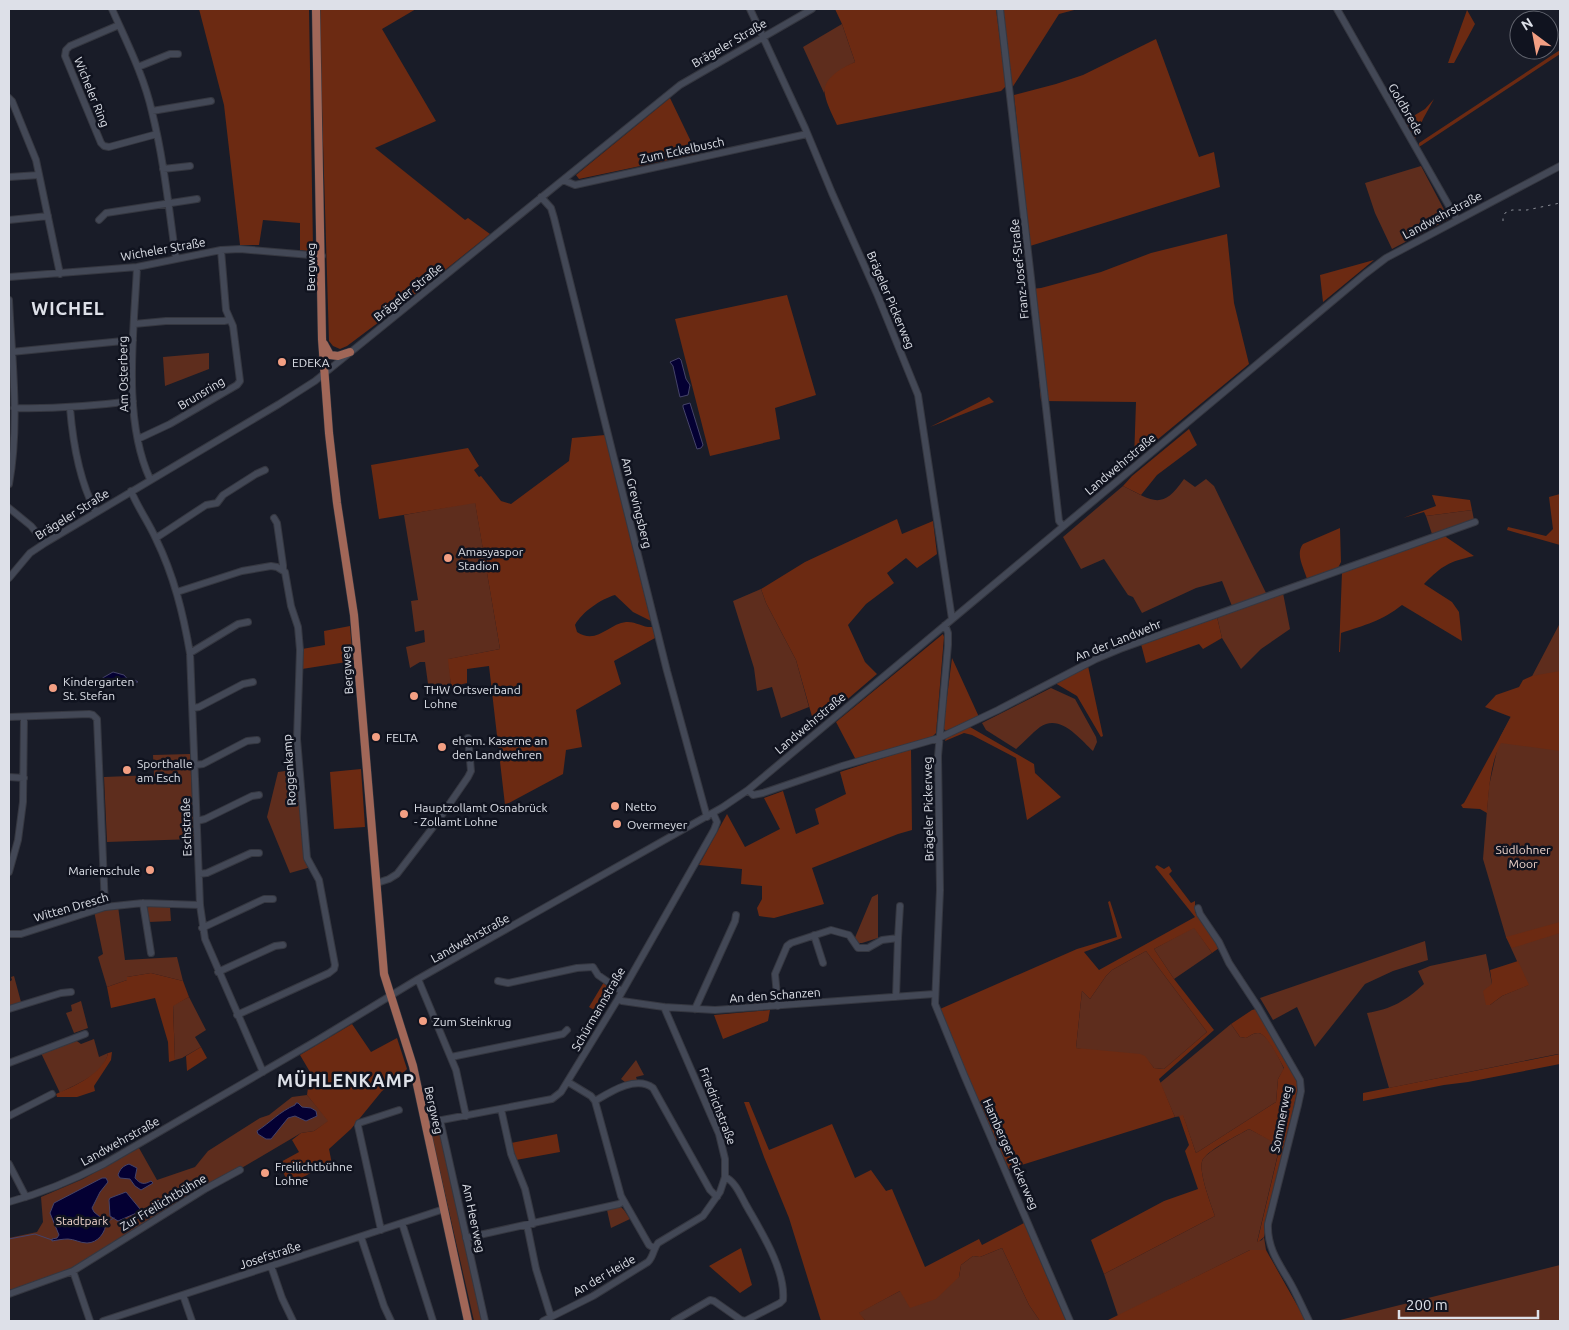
<svg xmlns="http://www.w3.org/2000/svg" width="1569" height="1330" viewBox="0 0 1569 1330" font-family="Ubuntu,sans-serif">
<style>
.green{fill:#5e2d1d}
.forest{fill:#6c2a12;fill-rule:evenodd}
.water{fill:#040033;stroke:#454369}
.lines{fill:none;stroke-linecap:round;stroke-linejoin:round}
.stream{stroke:#454369;stroke-width:1}
.minor-casing{stroke:#353740;stroke-width:8}
.major-casing{stroke:#353740;stroke-width:9}
.minor{stroke:#434856;stroke-width:6}
.major{stroke:#a16758;stroke-width:8}
.rail{stroke:#8a8d96;stroke-width:1;stroke-dasharray:2.5 5;stroke-linecap:butt}
.poi-dot{fill:#f39f83;stroke:#10131f;stroke-width:2}
.labels{text-anchor:middle;dominant-baseline:central;stroke-width:5;stroke-linejoin:round;paint-order:stroke}
.street-label{font-size:12px;fill:#dde0e8;stroke:#10131f}
.poi-label{font-size:12px;fill:#dde0e8;stroke:#10131f;text-anchor:start}
.park-label{font-size:12px;fill:#eed4cb;stroke:#10131f}
.district-label{font-size:18px;font-weight:bold;letter-spacing:1px;fill:#dde0e8;stroke:#10131f}
</style>
<rect width="100%" height="100%" fill="#191c28"/>
<!-- green -->
<path class="green" d="M842 24 855 62C841 69 829 77 824 93L803 47Z
M1421 166 1449 219 1392 249 1375 213 1365 183Z
M209 353V369L165 386 163 357Z
M1184 479 1195 487 1206 479 1214 486 1266 593 1232 606 1222 581 1196 588 1142 613 1133 597 1128 595 1104 559 1081 569 1063 537 1123 486C1153 501 1162 511 1184 479Z
M475 502 500 649 449 659 451 687 429 691 425 662H420L410 668 406 647 425 642 424 630 415 632 411 601 418 600 404 515Z
M1472 510 1474 520 1432 534 1426 516Z
M761 589 766 603 796 660 809 707 781 718 772 687 757 691 754 668 733 601Z
M1283 593 1290 629 1261 649 1241 669 1222 638 1217 617Z
M1560 623V1056L1558 1054 1389 1088 1367 1013C1392 1009 1405 1001 1424 984L1418 971 1430 966 1486 954 1492 984 1490 1005 1502 996 1528 985 1506 937 1483 859 1489 786 1500 737Z
M1051 688 1075 699 1096 737 1097 742 1093 751C1080 739 1060 713 1040 727 1032 733 1024 742 1016 749L986 730 982 723Z
M190 754 194 839 107 842 104 777 154 775 153 755Z
M300 769 307 858 311 867 290 873 267 817 278 772Z
M878 894V938L862 943H856L854 940 872 897Z
M118 906 125 960 177 957 183 981 151 973 127 977V980L107 987 98 957 103 954 94 911Z
M150 906 170 907 171 921 149 922 147 908Z
M1194 927 1212 953 1174 979 1154 949Z
M1425 941 1428 960 1393 971 1365 984 1315 1047 1297 1007 1273 1020 1260 998Z
M1146 951 1207 1032 1164 1069 1154 1068 1149 1062 1076 1048 1082 991 1090 999 1106 976 1112 970Z
M14 976 21 1002 9 1006V982L12 980 11 977Z
M189 997 206 1030 195 1037 201 1047 182 1058 175 1060 173 1005Z
M81 1001 88 1028 74 1033 66 1013 72 1011 71 1005Z
M1231 1024 1240 1037 1246 1038C1250 1036 1253 1033 1258 1033 1268 1033 1280 1060 1284 1069L1278 1079 1276 1102 1196 1153 1183 1116 1175 1117 1160 1083Z
M74 1039 81 1044 94 1039 99 1057 108 1053C104 1075 77 1083 60 1093L41 1053Z
M636 1060 644 1075 636 1077 637 1080 625 1082 621 1079Z
M307 1095 329 1121 314 1131 301 1133 69 1270 15 1290 9 1289V1238L37 1232 43 1222 41 1197 83 1179 139 1148 157 1180 195 1167 208 1151 260 1118 269 1115 292 1097Z
M436 1126H439L482 1321H474L430 1128Z
M1249 1129 1280 1145 1257 1242 1262 1240 1264 1237 1266 1250H1250L1118 1316 1104 1274 1215 1216C1211 1204 1197 1169 1203 1159 1210 1150 1238 1135 1249 1129Z
M621 1207 624 1210 630 1219 611 1228 607 1210Z
M1002 1248 1029 1305 1040 1321H866L858 1313 900 1291 959 1277 961 1265 973 1256 980 1257Z
M1560 1265V1321H1336Z"/>
<!-- forest -->
<path class="forest" d="M199 9H309L313 248 308 251 300 250V223L263 220 259 245H240L224 105Z
M319 9H416L382 29 436 121 375 148 465 220 468 218 490 234 395 310 347 346 340 349 333 346 329 341Z
M835 9H996L1006 86 1001 91 837 125C833 116 827 105 825 95 821 79 843 67 855 62L842 24Z
M1003 9H1078L1059 14 1012 88Z
M1467 10 1475 24 1454 63H1448Z
M1156 39 1199 157 1214 152 1220 187 1030 246 1014 95 1056 84 1083 75Z
M1560 50V54L1419 147V143Z
M670 98 697 154 579 179 576 175Z
M1434 99 1423 119 1415 139 1405 121 1425 109Z
M1227 234 1234 303 1249 364 1134 459 1136 402 1041 401 1031 289 1041 288 1101 272 1151 253Z
M1374 260 1323 302 1320 275Z
M787 295 816 395 775 408 780 439 710 456 675 319Z
M989 397 994 402 930 427Z
M1189 429 1197 445 1157 475 1141 495 1123 486 1132 476Z
M605 435 651 621 633 612 615 595C601 599 582 612 575 625L577 632C597 645 608 624 626 622 636 621 643 628 653 627L655 638 614 661 621 684 576 710 582 747 566 750 563 774 505 805 489 666 467 669V683L451 687 448 659 500 649 475 503 379 519 371 465 468 448 479 466 474 470 479 477 481 476 501 501 511 504 569 461 572 438Z
M1560 494V545L1507 530 1508 527 1546 536 1553 529 1549 497Z
M1432 495 1470 500 1472 510 1426 516 1424 512 1403 518 1436 506Z
M897 519 902 534 933 521 937 554 917 568 906 558 887 573 894 583 866 604 848 625 865 662 877 674 815 727 796 660 766 603 761 589 805 562Z
M1340 528 1341 562 1338 568 1307 579C1304 568 1295 554 1303 544Z
M1443 535 1474 556C1448 562 1443 565 1424 584L1452 602 1459 612 1462 641 1402 605C1382 621 1365 625 1341 633L1340 652H1339L1342 572Z
M1217 617 1222 638 1203 649 1199 644 1146 663 1141 644Z
M350 626 353 661 302 669V649L325 645 324 631Z
M943 634 944 637 936 733 932 737 856 760 836 722Z
M952 658 979 717 946 731 943 728Z
M1088 666 1103 736 1101 737 1077 696 1055 683Z
M1560 671V751L1501 743C1490 764 1489 789 1487 813L1480 809 1463 808 1461 805 1464 803 1511 717 1485 707 1496 695 1519 687 1523 680 1532 676Z
M970 727 1034 764 1035 773 1061 797 1027 820 1016 758 972 735 964 733 945 741 946 737 965 728Z
M911 749 912 830 898 834 812 868 824 904 774 918 759 916 757 908 762 899V886L741 884 742 869 699 865 727 814 745 847 780 829 764 798 783 791 796 834 819 824 815 809 846 794 840 772Z
M361 769 365 827 334 829 330 772Z
M1157 865 1164 869 1169 866 1172 871 1169 874 1191 903 1195 901V912L1219 948 1212 953 1194 928 1154 949 1174 979 1214 1030 1159 1079 1175 1117 1009 1169 984 1118 940 1009 1077 949 1117 937 1108 902 1110 901 1122 938 1084 952 1099 970 1195 917 1155 867ZM1146 951 1207 1032 1164 1069 1154 1068 1145 1056 1140 1054 1076 1048 1082 991 1090 999 1106 976 1112 970Z
M1560 922V933L1512 948 1506 937Z
M1518 961 1529 985 1502 996 1490 1005H1486L1483 991 1492 984 1490 970Z
M151 973 183 981 189 997 173 1006 175 1060 169 1062 168 1042 155 998 111 1008 107 987 127 980V977Z
M604 982 615 990 601 1014 589 1007Z
M1256 1009 1297 1082V1092L1264 1237 1257 1243 1280 1146 1249 1129C1237 1136 1211 1148 1203 1159 1197 1169 1211 1204 1215 1216L1104 1274 1091 1240 1164 1201 1198 1189 1185 1151 1189 1145 1179 1116 1183 1115 1196 1153 1276 1102 1278 1079 1284 1068C1279 1060 1267 1033 1258 1033 1253 1033 1250 1036 1246 1038L1240 1037 1231 1024 1252 1010Z
M770 1010 768 1021 723 1039 714 1015Z
M352 1024 371 1052 397 1038 407 1069 392 1084 382 1091 351 1129 329 1149 333 1169 316 1170 289 1185 279 1163 299 1152 292 1140 301 1133 314 1131 328 1121 307 1095 310 1072 300 1055Z
M201 1047 207 1058 187 1071 186 1056Z
M112 1052 111 1060 94 1086 95 1091 77 1097H57L56 1094C73 1087 104 1073 108 1053Z
M1560 1054V1064L1468 1082 1444 1085 1363 1101V1093Z
M744 1102H749L769 1150 832 1124 855 1178 871 1170 886 1191 892 1189 925 1267 979 1239 982 1245 1024 1223 1066 1321H1040L1029 1305 1002 1248 980 1257 973 1256 961 1265 959 1277 936 1299 910 1308 900 1291 859 1313 866 1321H821L789 1218 764 1157Z
M557 1134 560 1152 516 1160 511 1143Z
M741 1248 752 1285 740 1293 709 1266Z
M1250 1250H1266L1306 1321H1106Z"/>
<!-- water -->
<path class="water" d="M679 358 681 360 686 379 690 385 688 395 680 397 679 393 673 366 670 362Z
M690 403 703 445 701 448 697 449 683 407V405Z
M113 672 124 675 129 681 135 680 138 682 99 683V680Z
M296 1103H298L302 1107 311 1108 316 1111 317 1116 306 1121 295 1116 288 1118 271 1139H266L258 1134 257 1131C271 1122 279 1112 295 1105Z
M129 1164 137 1168 135 1178C140 1184 144 1185 151 1181L153 1183 141 1190 135 1186 130 1179 120 1178 118 1175C120 1169 123 1166 129 1164Z
M102 1178H106L108 1182 100 1192 92 1208 94 1212 106 1222C106 1232 98 1243 87 1243 80 1243 74 1239 68 1239 63 1239 57 1240 52 1241V1239L57 1238 59 1235 50 1213 54 1203Z
M126 1192 140 1209 139 1212 118 1221 110 1216 109 1200 110 1198Z"/>
<g class="lines">
<!-- stream -->
<path class="stream" d="M106 1222 114 1218
M9 1239 35 1234 52 1240"/>
<!-- minor casing -->
<g class="minor-casing">
<path id="minor" d="M112 9C127 43 144 76 152 112 164 160 169 210 176 259
M750 9 805 128 832 193 877 294 918 395 952 619
M1000 9 1059 521 1063 526
M1337 9 1457 220
M119 25 70 46 66 50 65 56 101 143 104 146 109 147 157 134
M138 67 170 54H178
M9 98 12 101 36 160 60 274
M152 111 211 101
M163 169 190 166
M9 177 39 175
M563 180 575 185 807 134
M541 197 551 208 554 218 667 671 707 817
M9 220 48 216
M99 220 106 213 197 199
M137 267C134 332 122 418 150 479
M9 277 137 267 221 250 240 249 322 256
M9 300C12 361 20 424 9 484
M134 324 166 321H224L229 320
M11 352 133 340
M14 408C54 409 93 406 133 401
M70 408C73 444 79 481 96 512
M138 439 170 424 237 385 240 381 233 326 226 310 221 250
M131 491C138 508 149 523 156 539 174 576 183 613 190 653L200 905 205 939 263 1072
M9 508 31 526 45 543
M274 518 277 523 283 565V569
M156 538 206 505 217 503 223 495 256 474 265 470
M9 578 30 553 45 543 279 404 315 381 680 85 812 9
M177 592 242 571 271 566 277 567 285 572 291 606 298 627 300 650 297 739 307 858 319 880 335 965 334 969 329 973 237 1015
M945 625 948 633V645L938 756 940 890 935 1004 964 1075 1070 1321
M190 653 238 624 248 622
M193 708 199 707 243 684 253 682
M9 717 89 714 93 715 97 719 105 907
M195 765 203 764 247 741 257 740
M9 777 24 778
M748 790 753 795 763 793 842 766 939 738 998 710 1096 659 1120 649 1475 522
M197 821 205 819 252 796 259 795
M9 872 18 840 23 802 24 717
M199 874 207 873 251 853H259
M377 883 389 879 397 874 437 822 468 777 471 771 468 738
M143 903 151 953
M1198 908 1200 914 1219 942 1229 963 1258 1007 1300 1080 1301 1091 1298 1105 1268 1224C1267 1246 1277 1261 1288 1279 1296 1292 1302 1307 1309 1321
M202 928 264 899H273
M9 934H21L105 907 143 903 200 905
M814 935 823 963
M898 938 900 906
M218 972 275 946 283 945
M418 979 456 1070 466 1116
M498 981 508 983 577 968 593 967 598 975 621 991
M618 999 622 1001 664 1007 715 1010 934 994
M778 1006 775 974 787 946 791 943 831 930 849 935 858 948H868L882 940 898 938 896 997
M9 1009 61 993 71 992
M695 1009 735 921 736 915
M451 1057 563 1034 567 1030
M9 1063 85 1034
M568 1082 591 1096 595 1101 621 1196 649 1245 654 1248
M595 1101C610 1092 636 1075 653 1088L710 1190 717 1197
M501 1109 511 1154 525 1189 533 1224
M9 1116 52 1094
M440 1120 485 1321
M426 1123 552 1099 561 1092 618 999 714 830 717 822 713 813
M9 1164 26 1197
M9 1202C42 1193 73 1180 104 1164L316 1041 418 979 723 807 748 790 1365 274 1386 258 1403 249 1560 166
M402 1223 433 1321
M527 1225 536 1269 551 1317
M381 1230 358 1126 359 1123 399 1110
M361 1237 384 1306 391 1321
M466 1238 619 1204 624 1201
M271 1266 282 1298 293 1321
M73 1271 90 1321
M9 1294 73 1271 205 1189 240 1170
M183 1295 192 1321
M103 1321 444 1209
M543 1321 593 1296 648 1262C654 1256 653 1249 658 1243L703 1216 720 1192 725 1177V1159L719 1134 664 1007
M674 1321 710 1300 714 1301 741 1320 745 1321 780 1303 783 1300C786 1270 760 1230 746 1205 741 1196 735 1181 725 1177"/>
</g>
<!-- major casing -->
<g class="major-casing">
<path id="major" d="M316 9 322 339 329 433 337 503 354 615 384 974 413 1066 468 1321
M324 344 330 355 338 356 350 352"/>
</g>
<!-- minor -->
<use href="#minor" class="minor"/>
<!-- major -->
<use href="#major" class="major"/>
<!-- rail -->
<path class="rail" d="M1503 221V218L1505 213 1512 210H1527L1560 203"/>
</g>
<!-- markers -->
<g class="poi-dot">
<circle cx="282" cy="362" r="5"/>
<circle cx="448" cy="558" r="5"/>
<circle cx="53" cy="688" r="5"/>
<circle cx="414" cy="696" r="5"/>
<circle cx="376" cy="737" r="5"/>
<circle cx="442" cy="747" r="5"/>
<circle cx="127" cy="770" r="5"/>
<circle cx="615" cy="806" r="5"/>
<circle cx="404" cy="814" r="5"/>
<circle cx="617" cy="824" r="5"/>
<circle cx="150" cy="870" r="5"/>
<circle cx="423" cy="1021" r="5"/>
<circle cx="265" cy="1173" r="5"/>
</g>
<g class="labels">
<!-- street labels -->
<g class="street-label">
<text transform="translate(729 43) rotate(-30)">Brägeler Straße</text>
<text transform="translate(92 92) rotate(68)">Wicheler Ring</text>
<text transform="translate(1406 109) rotate(60)">Goldbrede</text>
<text transform="translate(682 150) rotate(-12)">Zum Eckelbusch</text>
<text transform="translate(1442 215) rotate(-28)">Landwehrstraße</text>
<text transform="translate(163 249) rotate(-10)">Wicheler Straße</text>
<text transform="translate(310 267) rotate(-90)">Bergweg</text>
<text transform="translate(1019 269) rotate(-96)">Franz-Josef-Straße</text>
<text transform="translate(408 292) rotate(-39)">Brägeler Straße</text>
<text transform="translate(891 300) rotate(67)">Brägeler Pickerweg</text>
<text transform="translate(123 374) rotate(-91)">Am Osterberg</text>
<text transform="translate(201 393) rotate(-31)">Brunsring</text>
<text transform="translate(1120 464) rotate(-40)">Landwehrstraße</text>
<text transform="translate(637 503) rotate(76)">Am Grevingsberg</text>
<text transform="translate(72 514) rotate(-32)">Brägeler Straße</text>
<text transform="translate(1118 640) rotate(-22)">An der Landwehr</text>
<text transform="translate(347 670) rotate(-94)">Bergweg</text>
<text transform="translate(810 723) rotate(-40)">Landwehrstraße</text>
<text transform="translate(289 770) rotate(-94)">Roggenkamp</text>
<text transform="translate(928 809) rotate(-91)">Brägeler Pickerweg</text>
<text transform="translate(186 827) rotate(-92)">Eschstraße</text>
<text transform="translate(71 907) rotate(-16)">Witten Dresch</text>
<text transform="translate(470 938) rotate(-29)">Landwehrstraße</text>
<text transform="translate(775 995) rotate(-4)">An den Schanzen</text>
<text transform="translate(598 1009) rotate(-60)">Schürmannstraße</text>
<text transform="translate(718 1106) rotate(69)">Friedrichstraße</text>
<text transform="translate(434 1110) rotate(77)">Bergweg</text>
<text transform="translate(1281 1119) rotate(-79)">Sommerweg</text>
<text transform="translate(120 1141) rotate(-29)">Landwehrstraße</text>
<text transform="translate(1011 1154) rotate(66)">Hamberger Pickerweg</text>
<text transform="translate(163 1202) rotate(-31)">Zur Freilichtbühne</text>
<text transform="translate(474 1218) rotate(78)">Am Heerweg</text>
<text transform="translate(270 1255) rotate(-18)">Josefstraße</text>
<text transform="translate(604 1275) rotate(-30)">An der Heide</text>
</g>
<!-- poi labels -->
<g class="poi-label">
<text x="292" y="362">EDEKA</text>
<text x="458" y="551">Amasyaspor<tspan x="458" dy="14">Stadion</tspan></text>
<text x="63" y="681">Kindergarten<tspan x="63" dy="14">St. Stefan</tspan></text>
<text x="424" y="689">THW Ortsverband<tspan x="424" dy="14">Lohne</tspan></text>
<text x="386" y="737">FELTA</text>
<text x="452" y="740">ehem. Kaserne an<tspan x="452" dy="14">den Landwehren</tspan></text>
<text x="137" y="763">Sporthalle<tspan x="137" dy="14">am Esch</tspan></text>
<text x="625" y="806">Netto</text>
<text x="414" y="807">Hauptzollamt Osnabrück<tspan x="414" dy="14">- Zollamt Lohne</tspan></text>
<text x="627" y="824">Overmeyer</text>
<text x="140" y="870" text-anchor="end">Marienschule</text>
<text x="433" y="1021">Zum Steinkrug</text>
<text x="275" y="1166">Freilichtbühne<tspan x="275" dy="14">Lohne</tspan></text>
</g>
<!-- park labels -->
<g class="park-label">
<text x="1523" y="849">Südlohner<tspan x="1523" dy="14">Moor</tspan></text>
<text x="82" y="1220">Stadtpark</text>
</g>
<!-- district labels -->
<g class="district-label">
<text x="68" y="308">WICHEL</text>
<text x="346" y="1080">MÜHLENKAMP</text>
</g>
</g>
<!-- border -->
<rect width="1569" height="1330" fill="none" stroke="#dde0e8" stroke-width="20"/>
<!-- north arrow -->
<g transform="translate(1534 35) rotate(328)"><circle r="24" fill="#10131f" stroke="#62656f"/>
<path d="M0-4L9 19L0 12L-9 19Z" fill="#f39f83"/>
<text y="-8" font-size="14" font-weight="bold" text-anchor="middle" fill="#dde0e8">N</text>
</g>
<!-- scale -->
<path d="M1399 1310v8h139v-8" fill="none" stroke="#dde0e8" stroke-width="2.5"/>
<text x="1406" y="1310" font-size="15" fill="#dde0e8" stroke="#10131f" stroke-width="4" paint-order="stroke">200 m</text>
</svg>
